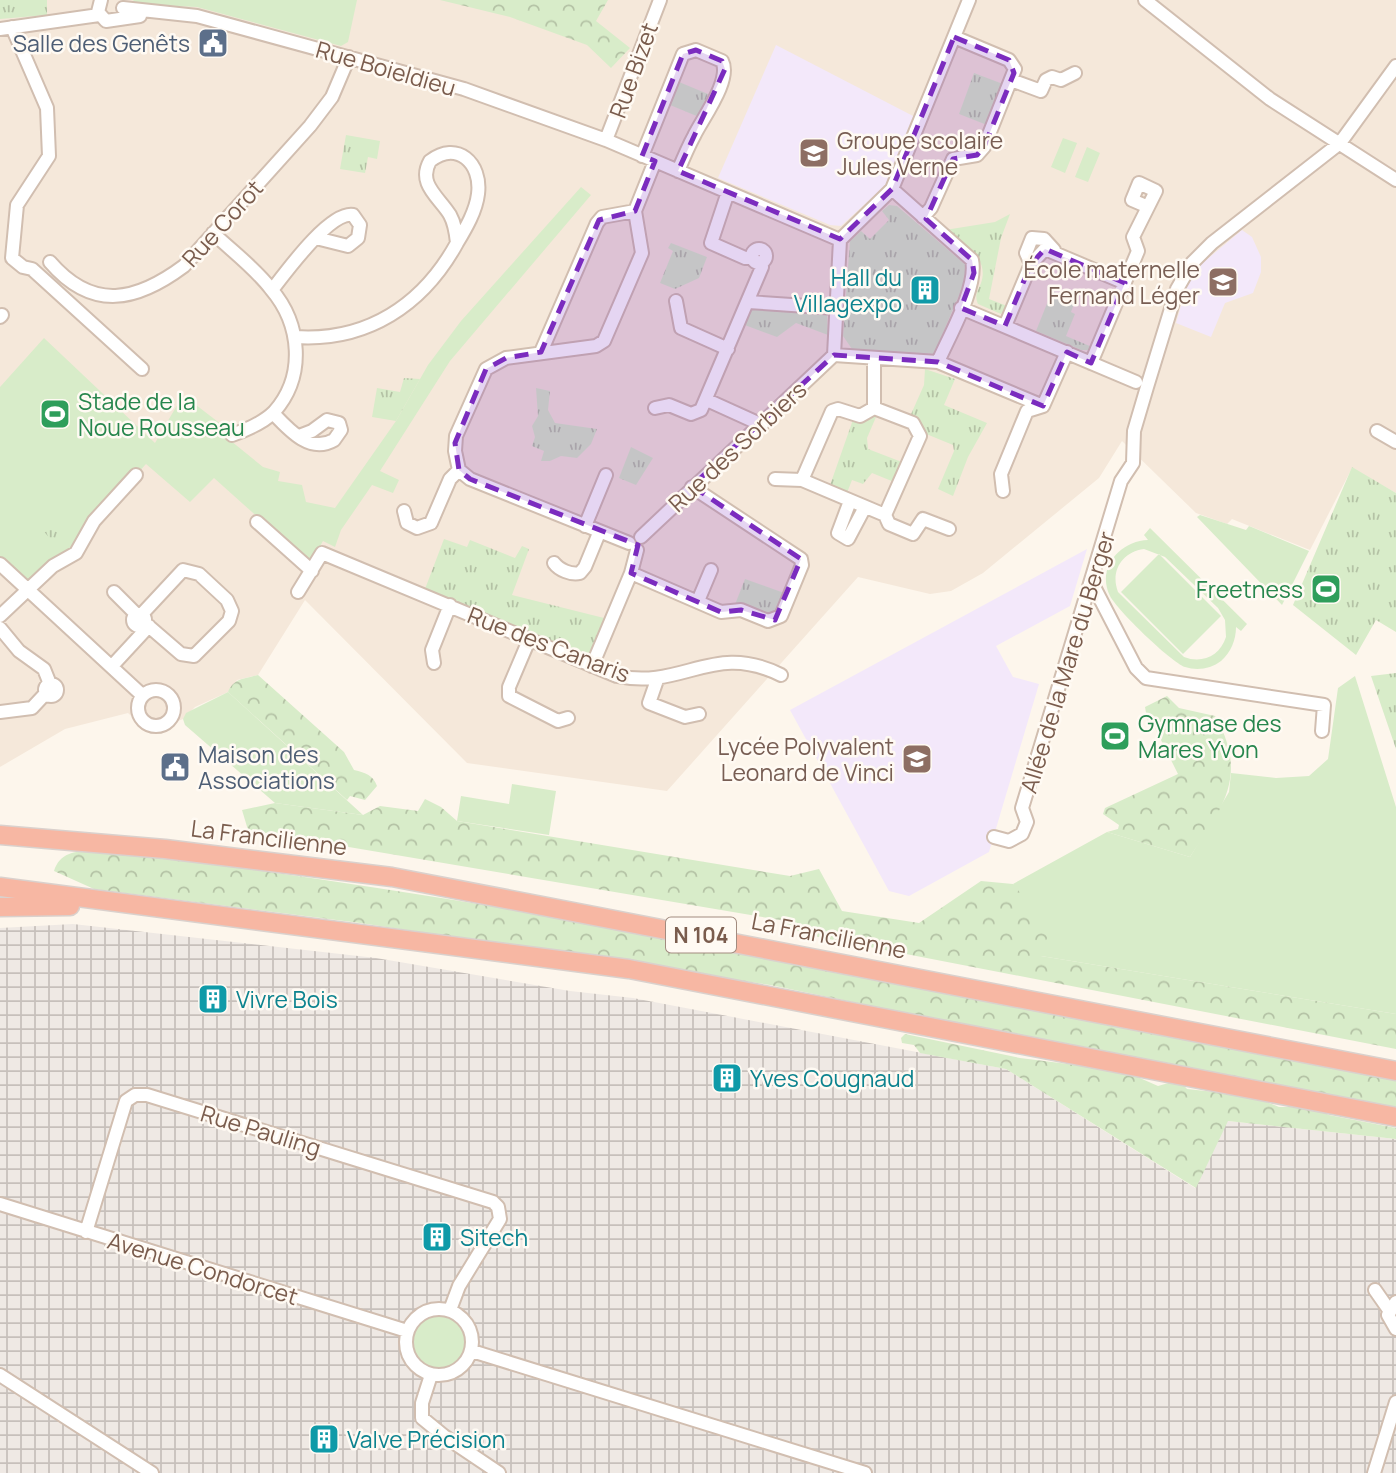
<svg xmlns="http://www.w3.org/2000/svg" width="1396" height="1473" viewBox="0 0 1396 1473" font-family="Manrope,sans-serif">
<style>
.residential{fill:#f5e8da}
.industrial{fill:url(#industrial-grid)}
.education{fill:#f3e8fa}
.green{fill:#d8ecc9;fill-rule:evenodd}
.forest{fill:url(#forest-crowns)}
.park{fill:url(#park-tufts)}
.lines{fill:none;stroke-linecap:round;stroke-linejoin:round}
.minor-casing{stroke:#d1beb0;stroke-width:16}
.highway-casing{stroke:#dad1cd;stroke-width:21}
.minor{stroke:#fff;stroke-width:12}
.highway{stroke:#f7b7a3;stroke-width:18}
.marked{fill:#7b2cbf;fill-opacity:0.2;stroke:#7b2cbf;stroke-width:5;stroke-dasharray:14 9;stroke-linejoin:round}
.labels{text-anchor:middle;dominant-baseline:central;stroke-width:5;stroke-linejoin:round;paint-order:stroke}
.shield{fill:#fffaf3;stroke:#a28b7f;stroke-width:2}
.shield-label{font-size:21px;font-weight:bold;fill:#7a5c4d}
.service-label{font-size:23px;fill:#4e5e75;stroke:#fffaf3;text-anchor:end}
.street-label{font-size:23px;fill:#7a5c4d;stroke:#fffaf3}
.education-label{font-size:23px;fill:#785e54;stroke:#fffaf3;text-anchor:end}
.culture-label{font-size:23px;fill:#0d838f;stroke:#fffaf3;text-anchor:start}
.leisure-label{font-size:23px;fill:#27864d;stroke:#fffaf3;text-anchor:start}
</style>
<defs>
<pattern id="industrial-grid" width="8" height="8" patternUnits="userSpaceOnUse" patternTransform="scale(1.75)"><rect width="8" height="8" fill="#efe9e4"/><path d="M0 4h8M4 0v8" fill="none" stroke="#c7c0bb"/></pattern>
<pattern id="forest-crowns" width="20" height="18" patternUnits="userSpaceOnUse" patternTransform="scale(1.75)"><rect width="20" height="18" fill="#d8ecc9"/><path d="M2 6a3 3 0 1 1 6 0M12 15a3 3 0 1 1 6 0" fill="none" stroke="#b4c2a5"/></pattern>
<pattern id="park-tufts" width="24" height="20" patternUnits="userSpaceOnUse" patternTransform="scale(1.75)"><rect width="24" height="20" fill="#d8ecc9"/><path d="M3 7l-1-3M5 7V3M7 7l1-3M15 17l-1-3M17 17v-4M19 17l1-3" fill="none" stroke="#b4c2a5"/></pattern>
</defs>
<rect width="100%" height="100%" fill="#fdf6ec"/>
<!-- residential -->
<path class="residential" d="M0 0H1396V493L1352 468 1310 550 1232 519 1227 524 1196 513 1122 441 1099 478 983 573 951 591 930 594 858 577 667 791 467 763 305 600 258 675 237 680 228 692 195 707 183 719 155 730 144 728 128 713 65 729 0 767Z"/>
<!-- industrial -->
<path class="industrial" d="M73 924 376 958 570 991 633 998 1006 1069 1195 1188 1227 1121 1396 1139V1473H0V928Z"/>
<!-- education -->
<path class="education" d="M776 45 915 117 887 184 841 226 830 225 718 178Z
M1242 230 1252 237 1261 257V272L1253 293 1225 303 1211 337 1176 323 1186 288 1199 266Z
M1087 549 1070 606 996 646 1013 677 1039 684 989 852 909 896 889 891 790 710Z"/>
<!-- green -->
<path class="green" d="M133 0H357L348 42 341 46 197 7 136 4Z
M1063 138 1077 143 1065 173 1051 167Z
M1087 147 1100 153 1088 182 1075 177Z
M581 187 591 195 450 361 380 471 399 480 393 493 372 485 341 530 335 547 323 541 310 564 214 478 190 502 146 464 53 566 29 583 0 556V387L44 338 155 443 183 395 226 428V434L232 435 231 441 263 467 280 472 278 481 302 485 306 502 335 508 396 421 428 365 461 321Z
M1200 515 1246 530 1249 526 1309 551 1282 605 1197 517Z
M1150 528 1247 624 1241 631 1236 627C1236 640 1231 652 1221 661 1211 669 1197 671 1185 667 1171 662 1117 610 1110 596 1096 568 1120 541 1148 540L1144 535ZM1144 549 1165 557 1218 608 1225 620 1226 637C1220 656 1202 664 1184 657L1118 592C1110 571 1122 552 1144 549Z
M1159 554 1221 616 1183 654 1121 592Z
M1355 676 1396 807V1014L1041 956 1013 884 1107 832 1190 857 1229 792 1231 773 1276 778 1309 776 1328 759 1338 688Z
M228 692 363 815 275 803 185 725 183 719 186 713Z
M512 784 556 791 549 835 457 821 461 796 509 804Z
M413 1342a26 26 0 1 1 52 0a26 26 0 1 1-52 0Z"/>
<!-- forest -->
<path class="forest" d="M440 0H608L596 21 630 48 611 68 587 45 510 17Z
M258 675 344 752 354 770C366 773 373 775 377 786L365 800 350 796 347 800 228 692C234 678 244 679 258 675Z
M1167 696 1179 708 1215 716C1249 775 1223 807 1190 857L1107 832 1118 829 1119 825 1103 814 1105 808 1178 774 1154 726 1148 724 1145 707Z
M425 799 441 807 457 821 790 876 819 869 842 911 919 923 981 881 1013 884 1050 929 1041 956 1396 1014V1049L803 934 780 920 248 830 242 810 275 803 363 815 380 806 418 811Z
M110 851C543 903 969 995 1396 1078V1107L1023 1037 770 985 360 923 94 889 54 871C62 846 87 852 110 851Z
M905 1034 1020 1058 1124 1071 1158 1086 1179 1080 1187 1089 1252 1096 1279 1107H1312L1329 1115 1396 1128V1139L1228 1121 1196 1188 1006 1069 920 1053 914 1045 902 1043 901 1038Z"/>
<!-- park -->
<path class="park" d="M0 0H47V15L0 19Z
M974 73 1003 84 987 125 959 114Z
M679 82 708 94 699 117 670 105Z
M346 135 380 141 377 159 368 157 365 173 340 169Z
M889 205 897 206 967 266 966 279 934 354 852 349 843 336 850 241 861 231 870 239 889 220 882 211Z
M1010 214 1001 238 989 299 1007 306 1001 314 978 304C974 295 978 291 981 283 990 257 962 243 945 230L995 222Z
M671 243 707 257 699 278 675 289 660 283 673 251 668 248Z
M1052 291 1075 301 1071 312 1075 314 1066 336 1092 347 1090 350H1081L1036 331Z
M752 308 827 313 828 335 796 323 777 337 742 324Z
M925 369 955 379 944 405 987 423 968 457 953 496 938 489 954 451 953 445 919 431 908 421 924 385Z
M404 378 420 379 396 421 372 417 377 388 400 392Z
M536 388 550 391 548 410 555 423 597 429 591 444 577 458 561 456 550 461H541L544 451 532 446 535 437 532 426 538 416Z
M879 410 867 438 868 449 907 464 899 484 872 473 863 484 852 480 845 498 828 491 855 414Z
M631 447 653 458 636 485 619 478Z
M1352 467 1396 493V632L1376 620 1356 655 1293 605Z
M55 513 69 528 53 542 40 527 34 528 30 524 36 519 41 525Z
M444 539 467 547 470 540 515 558 522 546 529 549 512 595 604 618 588 658 425 589Z
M745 579 787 594 775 617 734 607Z
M1396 673V749L1371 676Z"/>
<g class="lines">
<!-- minor casing -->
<g class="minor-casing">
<path id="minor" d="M101 0 98 12 106 21 140 16
M1145 0 1270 99 1396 180
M123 8 197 16 464 89 606 140 840 240
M12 27 47 108 49 156 17 205 12 258 23 267 32 269 142 369
M0 29 99 15
M1011 80 1041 91 1046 80 1052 77 1061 80 1075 73
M606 140 660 0
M642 156 683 54 696 50 722 61C732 80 702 119 694 136 688 147 683 159 678 171
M892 189 972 260C978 287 949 336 938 362L834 355 840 240Z
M892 189 969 0
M728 192 711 243 745 258H753
M635 211 655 161
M923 217 931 208 953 159 977 155 984 147 1015 69 1009 60 954 37
M213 233C232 251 255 268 271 289 301 324 306 376 274 412 263 423 246 430 232 435
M752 256a7 7 0 1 1 14 0a7 7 0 1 1-14 0Z
M50 262C93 312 137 301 184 266L310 126 332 97 349 57
M1031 264 1026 253 1032 238 1044 239 1054 250
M272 290C286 272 330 211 353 215L360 225 358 238 348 246 316 238
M676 301 681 328 728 349
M748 302 836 308
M961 308 1136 382
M0 317 2 315
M1005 326 1031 264 1045 249 1125 283
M295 337C367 342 423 305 457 243 466 228 476 211 478 194 482 163 457 140 430 161 417 184 439 197 450 215 455 224 456 233 457 243
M541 352 597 223 602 217 635 211
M938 362 1043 406
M1091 363 1138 251 1133 237 1156 191 1139 183 1132 200 1146 206
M707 400 762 425
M655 408 669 405 691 414 701 410 762 267 761 262
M874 408 913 423 920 436 885 515 802 480 832 411 838 409 860 416Z
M874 408V359
M273 413C289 430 310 454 334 440L341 430 339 423 327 420 312 431 299 436
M1377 431 1396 442
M775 479 802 480
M1003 491 1001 474 1027 411 1043 406 1067 352
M850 501 838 533 848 539 865 507
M404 511 407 523 417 528 431 523 450 479 459 470
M885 515 889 524 913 534 923 519 949 529
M257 522 312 571
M585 526 606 475
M641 537 834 355
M629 543 470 479 459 470 455 451 456 436 486 369 506 358 596 346 604 341 642 253 635 211
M554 563C559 570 571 575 580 573L585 567 599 533
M0 564 142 695
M631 573 721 612 741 610 768 621 781 616 802 565 801 559 692 487
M1091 581 1136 668 1146 678 1324 705 1322 731
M114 592 136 614
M298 592 322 553 617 676C684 690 713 641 781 675
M698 601 711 570
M133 620a6 6 0 1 1 12 0a6 6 0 1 1-12 0Z
M142 614 183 570 199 574 227 600 232 611 229 621 194 656 181 654 145 623
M0 616 53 566 76 553 94 521 136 475
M0 628 19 651 44 669 50 684
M529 640 509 687V696L558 721 568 718
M434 663 432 650 450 605
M112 666 149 626
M592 666 631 573 637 550
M657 680 649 703 685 717 699 714
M45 690a6 6 0 1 1 12 0a6 6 0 1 1-12 0Z
M138 708a18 18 0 1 1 36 0a18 18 0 1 1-36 0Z
M0 712 32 708 46 693
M994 837 1009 841 1022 834 1027 822 1022 808 1121 481 1133 463 1134 431 1147 387 1177 289 1192 263 1212 243 1340 143 1396 66
M0 1204 407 1331
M86 1232 126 1101 135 1095H147L493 1202 498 1207 500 1219 459 1286 450 1310
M1375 1290 1389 1310
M1396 1302 1388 1315 1396 1329
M406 1342a33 33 0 1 1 66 0a33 33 0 1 1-66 0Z
M472 1351 865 1473
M0 1375 152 1473
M431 1375 422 1403V1418L444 1436 499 1473
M1374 1473 1396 1402"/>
</g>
<!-- highway casing -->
<g class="highway-casing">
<path id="highway" d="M0 835 165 849 392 877 1396 1071
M0 887 629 969 1396 1117
M0 907 70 906"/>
</g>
<!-- minor -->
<use href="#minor" class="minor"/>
<!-- highway -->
<use href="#highway" class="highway"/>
</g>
<!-- marked area -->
<path class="marked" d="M954 37 1009 60 1014 73 984 147 977 155 953 159 926 219 972 260 974 273 961 308 1005 326 1031 264 1045 249 1125 283 1091 363 1067 352 1043 406 938 362 834 355 692 486 801 559 775 620 741 610 721 612 631 573 638 545 470 479 459 470 455 443 486 369 506 358 541 352 599 220 635 211 655 161 642 156 683 54 696 50 722 61 725 69 678 171 840 239 892 189Z"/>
<!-- icons -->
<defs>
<g id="civic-square" transform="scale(1.575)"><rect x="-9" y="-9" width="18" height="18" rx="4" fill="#5c6f8a" stroke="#fffaf3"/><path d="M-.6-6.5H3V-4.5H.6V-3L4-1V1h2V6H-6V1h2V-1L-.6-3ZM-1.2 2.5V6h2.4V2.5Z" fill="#fff"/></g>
<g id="school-square" transform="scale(1.575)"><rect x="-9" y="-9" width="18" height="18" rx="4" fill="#8d6e63" stroke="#fffaf3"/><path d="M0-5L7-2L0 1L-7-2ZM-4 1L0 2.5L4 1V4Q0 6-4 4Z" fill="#fff"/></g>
<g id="building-square" transform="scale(1.575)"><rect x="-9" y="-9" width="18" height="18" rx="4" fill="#0f9aa8" stroke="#fffaf3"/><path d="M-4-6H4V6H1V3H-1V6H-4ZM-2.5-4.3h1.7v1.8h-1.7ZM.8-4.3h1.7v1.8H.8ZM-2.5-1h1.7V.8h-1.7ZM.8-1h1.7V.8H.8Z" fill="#fff"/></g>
<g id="stadium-square" transform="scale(1.575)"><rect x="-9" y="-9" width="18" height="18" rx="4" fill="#2e9e5b" stroke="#fffaf3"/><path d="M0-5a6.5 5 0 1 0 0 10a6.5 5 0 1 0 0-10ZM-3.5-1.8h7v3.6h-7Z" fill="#fff"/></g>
</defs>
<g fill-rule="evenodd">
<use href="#civic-square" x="213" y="43"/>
<use href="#school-square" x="814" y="153"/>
<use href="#school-square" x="1223" y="282"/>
<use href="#building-square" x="925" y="290"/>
<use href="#stadium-square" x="55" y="414"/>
<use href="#stadium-square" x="1326" y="589"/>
<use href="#stadium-square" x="1115" y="736"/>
<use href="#school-square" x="917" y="759"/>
<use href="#civic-square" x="175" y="767"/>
<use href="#building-square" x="213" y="999"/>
<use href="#building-square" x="727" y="1078"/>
<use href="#building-square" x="437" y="1237"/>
<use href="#building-square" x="324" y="1439"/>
</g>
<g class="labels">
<!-- shield labels -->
<rect class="shield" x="666" y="917.5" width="70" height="35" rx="5"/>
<g class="shield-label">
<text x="701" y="935">N 104</text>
</g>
<!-- service labels -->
<g class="service-label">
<text x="190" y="43">Salle des Genêts</text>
<text x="198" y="754" text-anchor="start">Maison des<tspan x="198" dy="26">Associations</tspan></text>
</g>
<!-- street labels -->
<g class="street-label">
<text transform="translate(386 68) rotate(16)">Rue Boieldieu</text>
<text transform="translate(633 70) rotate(-70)">Rue Bizet</text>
<text transform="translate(222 223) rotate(-48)">Rue Corot</text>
<text transform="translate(737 446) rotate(-43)">Rue des Sorbiers</text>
<text transform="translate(549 644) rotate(21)">Rue des Canaris</text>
<text transform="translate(1067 662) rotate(-73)">Allée de la Mare du Berger</text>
<text transform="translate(269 837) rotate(7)">La Francilienne</text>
<text transform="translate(829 935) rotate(11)">La Francilienne</text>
<text transform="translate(261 1130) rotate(17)">Rue Pauling</text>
<text transform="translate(203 1268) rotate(17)">Avenue Condorcet</text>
</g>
<!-- education labels -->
<g class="education-label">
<text x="837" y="140" text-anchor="start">Groupe scolaire<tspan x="837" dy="26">Jules Verne</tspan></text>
<text x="1200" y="269">École maternelle<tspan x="1200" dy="26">Fernand Léger</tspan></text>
<text x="894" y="746">Lycée Polyvalent<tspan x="894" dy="26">Leonard de Vinci</tspan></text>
</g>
<!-- culture labels -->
<g class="culture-label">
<text x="902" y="277" text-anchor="end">Hall du<tspan x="902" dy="26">Villagexpo</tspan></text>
<text x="236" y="999">Vivre Bois</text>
<text x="750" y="1078">Yves Cougnaud</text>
<text x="460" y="1237">Sitech</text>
<text x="347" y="1439">Valve Précision</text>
</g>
<!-- leisure labels -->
<g class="leisure-label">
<text x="78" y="401">Stade de la<tspan x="78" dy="26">Noue Rousseau</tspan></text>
<text x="1303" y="589" text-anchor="end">Freetness</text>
<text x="1138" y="723">Gymnase des<tspan x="1138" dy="26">Mares Yvon</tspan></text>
</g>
</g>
</svg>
